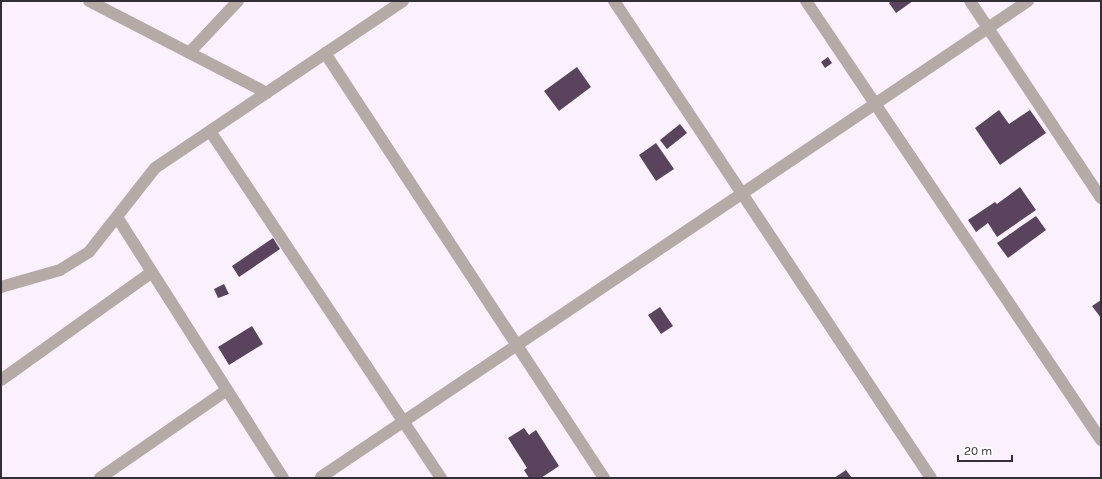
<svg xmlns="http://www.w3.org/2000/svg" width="1102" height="479" viewBox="0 0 1102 479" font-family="Karla,sans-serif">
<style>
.building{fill:#5a445d}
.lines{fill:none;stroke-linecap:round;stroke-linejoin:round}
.street{stroke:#b6aaa6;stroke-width:12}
</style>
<rect width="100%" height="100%" fill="#fbf1fe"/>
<!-- building -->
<path class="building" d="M891 1H913L896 13 889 3Z
M828 57 832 63 825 68 821 62Z
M577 67 591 87 559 111 544 91Z
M999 110 1009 124 1030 110 1046 133 1000 165 975 128Z
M680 124 687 133 667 149 660 140Z
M656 143 674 169 656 181 639 155Z
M1020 187 1036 210 997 237 988 223 976 232 968 220 995 202 997 204Z
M1036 216 1046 230 1008 258 997 243Z
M273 238 280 249 239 277 232 266Z
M224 284 229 294 218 298 214 289Z
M1101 300V318L1092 306Z
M660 307 673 326 661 334 648 315Z
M252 326 263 344 229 365 218 347Z
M524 428 529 435 536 430 559 466 541 478H529L524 470 527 468 508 438Z
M846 470 852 478H834Z"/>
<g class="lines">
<!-- street -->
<path class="street" d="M89 1 267 93
M614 1 931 478
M806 1 1101 440
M970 1 1101 198
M189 53 238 1
M325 53 604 478
M210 131 441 478
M117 217 283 478
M1 287 60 270 89 252 155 168 403 1
M1 380 152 272
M321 477 1028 1
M100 478 227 390"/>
</g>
<!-- border -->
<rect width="1102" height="479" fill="none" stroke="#342e36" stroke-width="4"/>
<!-- scale -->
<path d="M958 455v6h54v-6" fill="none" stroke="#342e36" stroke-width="2"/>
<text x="964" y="455" font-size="12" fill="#342e36" stroke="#ffffff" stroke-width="3" paint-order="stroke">20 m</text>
</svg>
